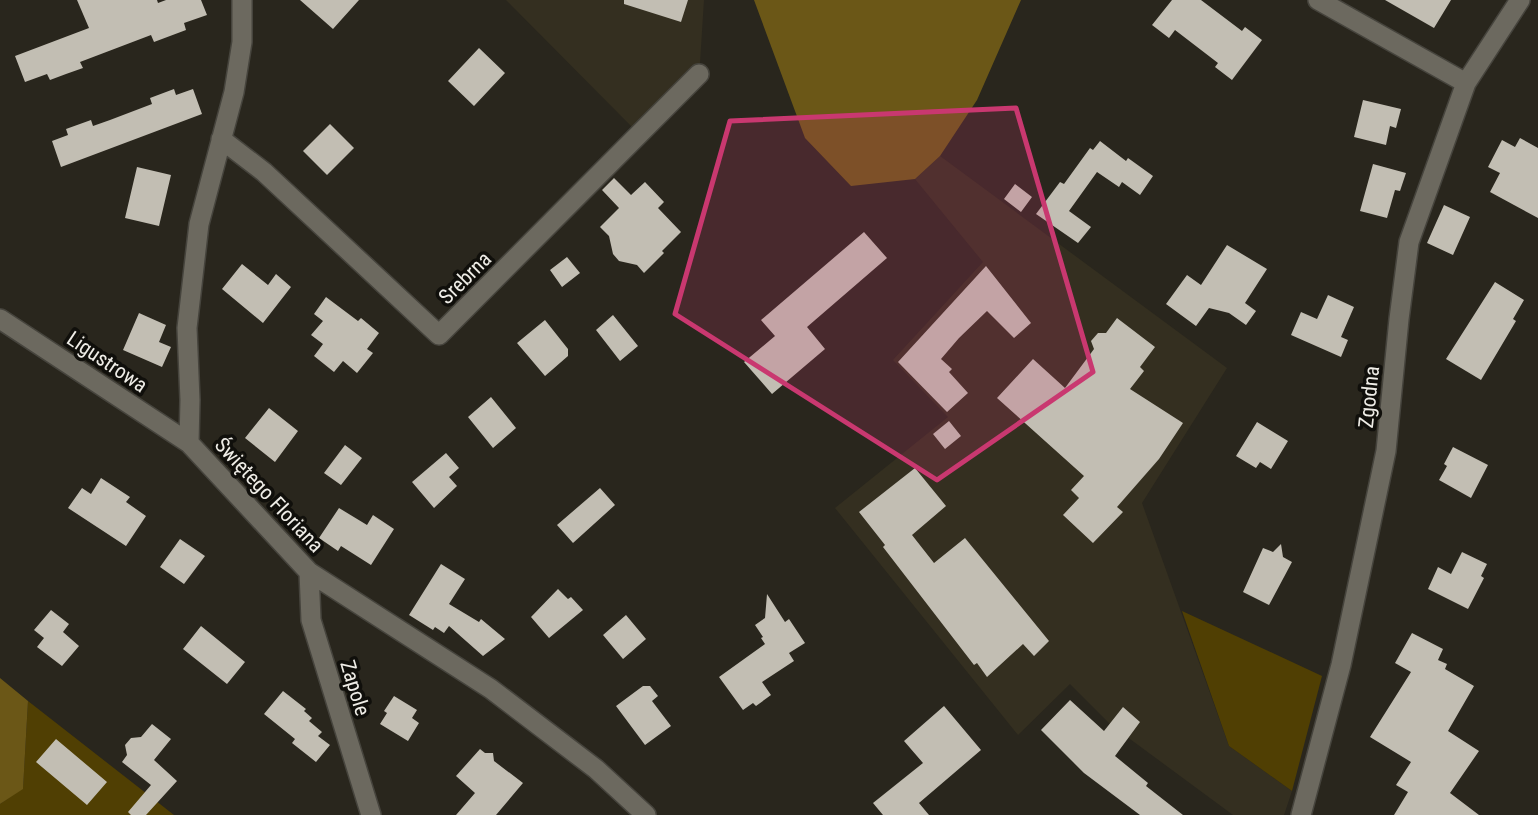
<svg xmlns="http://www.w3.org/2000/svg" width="1538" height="815" viewBox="0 0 1538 815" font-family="'Roboto Condensed',sans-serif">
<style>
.built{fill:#342f20}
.green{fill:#503f03}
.forest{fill:#6b5717}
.building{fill:#c2beb3}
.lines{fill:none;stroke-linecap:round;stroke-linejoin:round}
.minor-casing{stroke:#46443d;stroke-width:22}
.minor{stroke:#6c695f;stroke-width:19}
.marked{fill:#c93870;fill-opacity:0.2;stroke:#c93870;stroke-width:5;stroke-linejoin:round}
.labels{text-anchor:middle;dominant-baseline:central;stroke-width:7;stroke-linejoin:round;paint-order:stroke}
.street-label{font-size:21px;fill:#efede7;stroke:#100f0b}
</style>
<rect width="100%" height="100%" fill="#29261d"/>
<!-- built -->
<path class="built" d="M506 0H704L700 63 633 128Z
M940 156 1227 368 1142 503 1229 746 1292 791 1284 815H1233L1111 725 1070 684 1018 735 835 508 948 417 893 360 983 262 915 179Z"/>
<!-- green -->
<path class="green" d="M1182 611 1322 676 1292 791 1229 746Z
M28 701 174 815H0V804L23 788Z"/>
<!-- forest -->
<path class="forest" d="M754 0H1021L977 100 940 156 915 179 851 186 805 138Z
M0 678 28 701 23 789 0 804Z"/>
<!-- building -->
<path class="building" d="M77 0H157L158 3 166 0H201L207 15 184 23 186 30 154 42 151 35 80 62 83 68 66 74 50 80 47 74 25 82 15 56 89 28Z
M300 0H359L333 29Z
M624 0H688L681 22 624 4Z
M1172 0H1201L1242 31 1245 27 1262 40 1232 80 1215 67 1218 63 1175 30 1169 38 1152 25Z
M1385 0H1451L1434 28Z
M479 48 505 73 474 106 448 81Z
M174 89 176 95 193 89 202 114 61 167 52 141 68 135 66 129 91 120 93 126 110 120 152 104 150 98Z
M1363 100 1401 109 1396 128 1390 126 1386 145 1354 137Z
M330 124 354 148 327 175 303 151Z
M1520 138 1538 148V218L1490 192 1500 173 1488 167 1502 140 1515 147Z
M1100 141 1126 161 1128 158 1153 176 1140 195 1122 182 1119 187 1097 172 1069 211 1091 227 1078 243 1036 214 1060 182 1064 184 1090 148 1093 150Z
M1373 164 1406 173 1400 191 1395 190 1387 218 1360 211Z
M137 167 171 175 159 226 125 218Z
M614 178 631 195 645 182 664 202 658 208 681 232 662 251 664 253 644 273 637 265 619 261 613 254 609 236 600 227 619 208 602 190Z
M1015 184 1032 197 1021 212 1004 199Z
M1444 205 1470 217 1453 255 1427 243Z
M864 232 887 258 807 327 825 349 772 394 744 362 775 336 761 320Z
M1227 245 1267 269 1245 303 1256 311 1246 325 1229 313 1209 308 1196 326 1166 304 1187 275 1201 285Z
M567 257 580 273 562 287 550 270Z
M242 264 268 285 276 274 291 287 263 323 222 289Z
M986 266 1031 323 1014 338 987 311 959 338 941 359 952 369 949 372 968 393 947 412 898 362Z
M1495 282 1524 300 1513 319 1516 321 1481 380 1446 359Z
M1328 295 1354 307 1341 337 1348 340 1341 357 1291 335 1301 312 1317 319Z
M326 297 358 321 361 318 379 333 367 349 373 353 357 373 343 361 334 372 314 356 323 344 311 335 323 321 314 314Z
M139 313 166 325 159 342 171 347 162 367 123 350Z
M613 315 638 346 620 361 596 330Z
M1117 318 1155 347 1140 367 1144 371 1130 389 1183 423 1159 459 1117 507 1123 512 1093 543 1063 515 1079 498 1071 490 1084 476 997 398 1033 359 1065 388 1094 349 1091 341 1098 333H1106Z
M545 320 568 349V356L545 376 517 343Z
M491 397 516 428 493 448 468 417Z
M269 408 298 431 275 462 245 438Z
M949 421 961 436 945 449 933 434Z
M1257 422 1288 441 1271 469 1260 462 1256 468 1236 456Z
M345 445 362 458 341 485 324 473Z
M1453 447 1488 465 1471 498 1439 480 1447 466 1444 464Z
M446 453 459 468 449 477 457 486 434 508 412 482Z
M915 468 946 506 912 535 934 563 965 538 1049 641 1034 656 1023 644 987 677 977 663 974 665 883 547 885 545 859 512Z
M101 478 130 497 126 502 146 516 126 546 68 508 82 488 91 494Z
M600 488 615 505 573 543 557 525Z
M339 508 367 525 373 515 394 529 371 565 341 546 338 551 319 538Z
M180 539 205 556 184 584 160 567Z
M1281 544 1283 557 1292 562 1269 605 1243 592 1263 548 1273 552Z
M1462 552 1487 564 1481 576 1484 578 1468 609 1428 589 1438 567 1451 574Z
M441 564 465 579 449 604 479 622 481 619 505 639 483 656 449 626 444 633 435 627 433 630 409 615Z
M558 589 568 599 571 597 583 610 549 638 531 617Z
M767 594 785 622 789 619 805 643 789 653 794 661 762 682 771 695 756 706 753 703 743 710 719 677 765 644 761 638 763 637 755 625 765 618Z
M51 610 69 624 63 632 79 646 62 666 37 647 44 638 34 630Z
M626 615 646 639 623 659 603 635Z
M201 626 245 662 227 684 183 649Z
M1412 633 1443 649 1438 660 1447 664 1445 669 1474 686 1448 731 1479 751 1450 793 1479 815H1394L1408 792 1396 785 1411 762 1370 737 1411 672 1395 663Z
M643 686H650L658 696 652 701 671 726 645 745 616 706Z
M283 691 306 709 304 711 312 718 309 721 322 732 318 736 330 745 316 762 292 743 295 739 264 714Z
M394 696 417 710 412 718 419 723 408 741 380 724 387 713 384 711Z
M1070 700 1104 731 1123 707 1140 722 1115 756 1148 783 1146 786 1183 815H1140L1084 773 1041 730Z
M944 706 981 750 919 803 929 815H883L873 803 923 763 904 741Z
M152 724 171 739 154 760 177 781 146 815H131L128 812 151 785 122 762 127 755 125 745 131 738 141 737Z
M56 739 107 782 87 805 36 762Z
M480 749 485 753H493L494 761 523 783 496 815H456L475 793 456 776Z"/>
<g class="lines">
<!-- minor casing -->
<g class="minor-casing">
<path id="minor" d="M242 0V42L234 92 199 224 187 328 190 400 189 443 309 572 491 689 596 769 646 815
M1318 0 1466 83
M221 139 264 172 439 335 699 74
M0 319 189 443
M309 572 311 620 371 815
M1301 815 1341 665 1386 451 1399 319 1409 242 1466 83 1520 0"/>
</g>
<!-- minor -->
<use href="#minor" class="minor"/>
</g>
<!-- marked area -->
<path class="marked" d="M1016 108 1093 372 937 480 675 314 730 121Z"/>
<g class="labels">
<!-- street labels -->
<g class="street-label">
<text transform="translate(465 278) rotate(-45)">Srebrna</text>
<text transform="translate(107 362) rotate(34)">Ligustrowa</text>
<text transform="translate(1369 397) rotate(-84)">Zgodna</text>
<text transform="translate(269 495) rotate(47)">Świętego Floriana</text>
<text transform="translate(355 688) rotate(73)">Zapole</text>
</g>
</g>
</svg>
